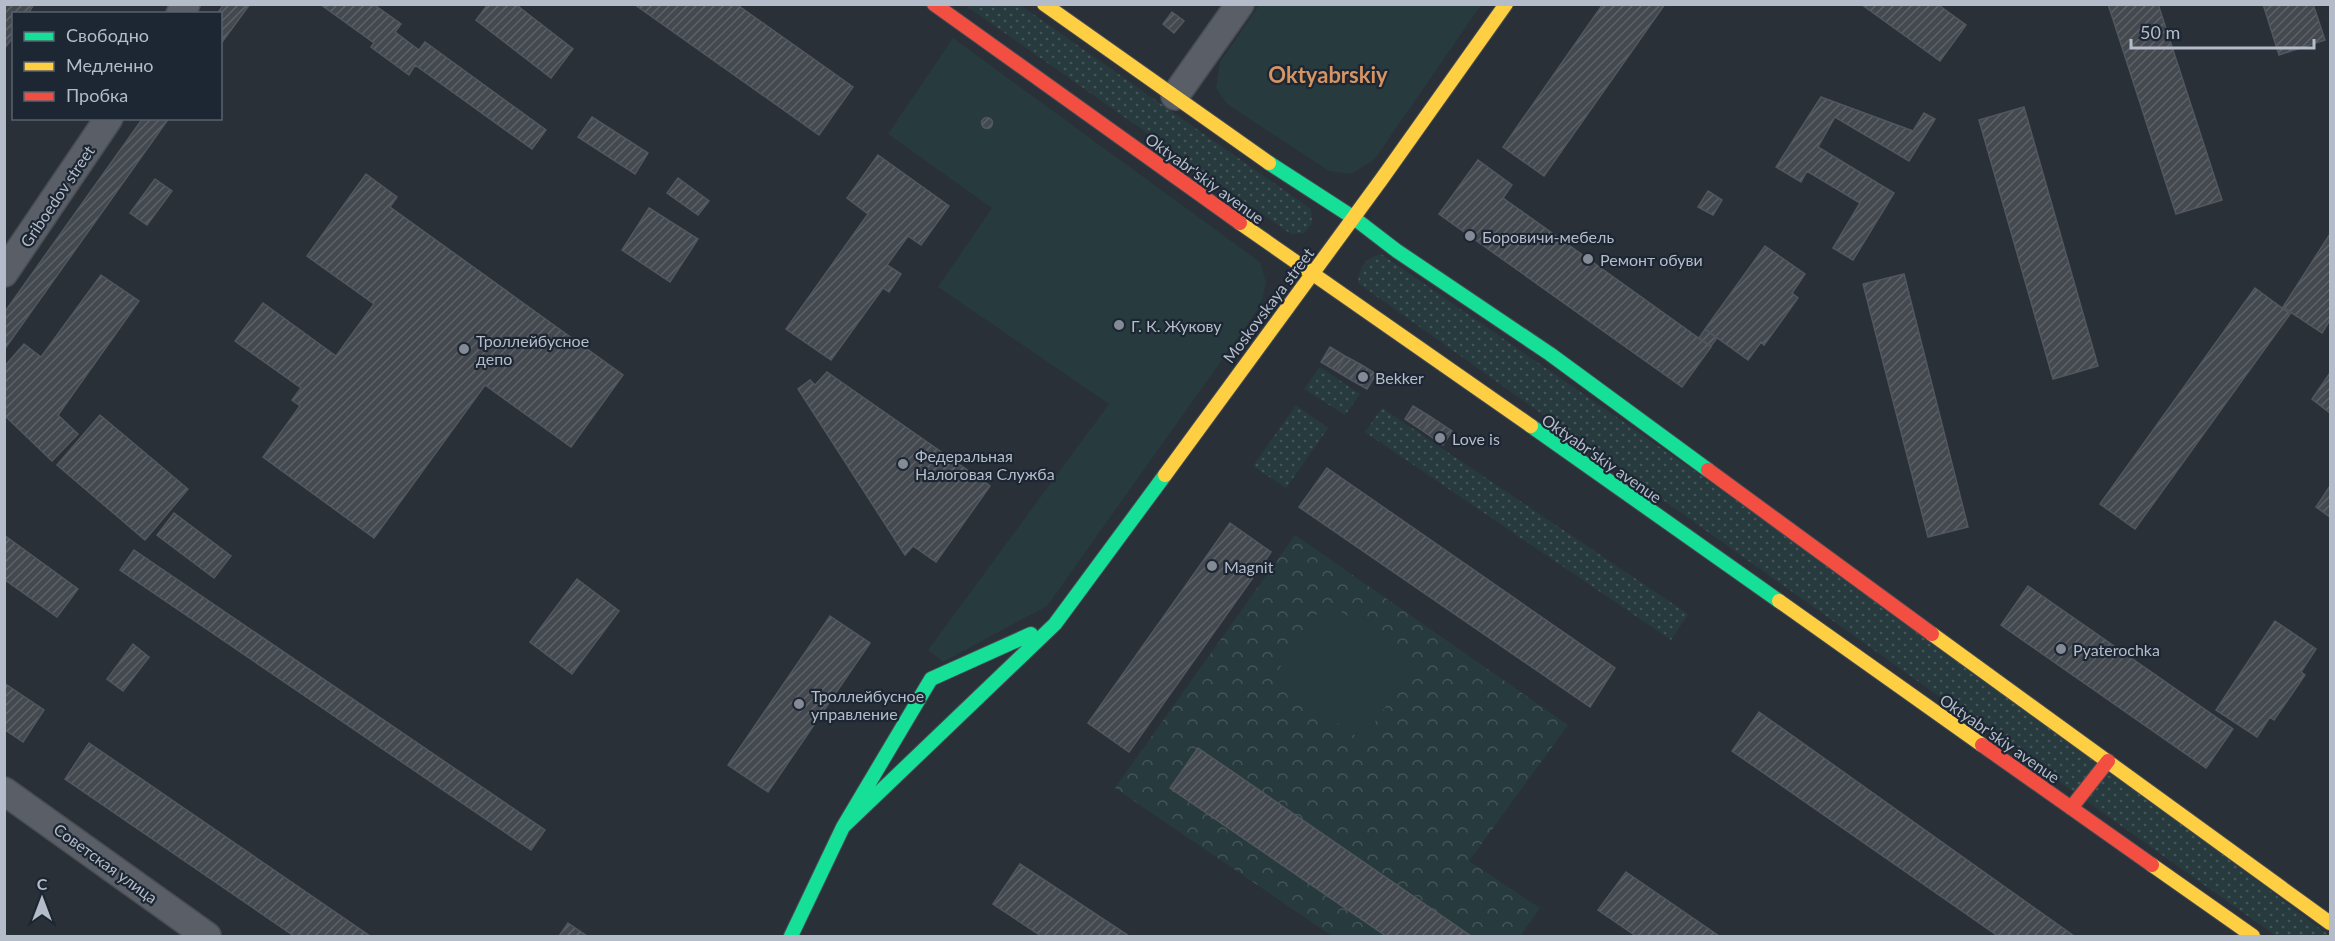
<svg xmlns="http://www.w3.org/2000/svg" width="2335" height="941" viewBox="0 0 2335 941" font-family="Lato,sans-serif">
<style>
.grass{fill:url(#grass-dots)}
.forest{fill:url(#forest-crowns)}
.park{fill:#273a3e}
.building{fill:url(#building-hatch);stroke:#52575f;stroke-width:1.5}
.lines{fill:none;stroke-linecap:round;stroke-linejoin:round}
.street-casing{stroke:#484c53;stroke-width:30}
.fast-casing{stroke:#484c53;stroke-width:16}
.slow-casing{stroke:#484c53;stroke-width:16}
.jam-casing{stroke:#484c53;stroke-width:16}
.street{stroke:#5a5e66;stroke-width:27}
.fast{stroke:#16e098;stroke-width:14}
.slow{stroke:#ffcf43;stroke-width:14}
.jam{stroke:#f24e42;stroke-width:14}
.poi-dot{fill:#848b96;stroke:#1d2633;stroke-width:2}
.labels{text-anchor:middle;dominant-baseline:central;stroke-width:4.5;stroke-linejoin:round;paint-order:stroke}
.street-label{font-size:16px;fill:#b4bcc9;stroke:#1d2633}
.poi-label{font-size:16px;fill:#b4bcc9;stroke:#1d2633;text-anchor:start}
.district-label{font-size:22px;font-weight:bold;fill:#d59563;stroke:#1d2633}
</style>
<defs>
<pattern id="grass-dots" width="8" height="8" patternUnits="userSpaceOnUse" patternTransform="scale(1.5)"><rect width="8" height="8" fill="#273a3e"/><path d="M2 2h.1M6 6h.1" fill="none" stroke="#445559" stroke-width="1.8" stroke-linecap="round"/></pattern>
<pattern id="forest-crowns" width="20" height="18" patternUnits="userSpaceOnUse" patternTransform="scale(1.5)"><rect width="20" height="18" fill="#273a3e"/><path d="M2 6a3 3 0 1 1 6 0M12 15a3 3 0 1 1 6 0" fill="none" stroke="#445559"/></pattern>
<pattern id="building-hatch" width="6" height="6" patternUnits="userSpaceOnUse" patternTransform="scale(1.5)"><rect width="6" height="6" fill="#444950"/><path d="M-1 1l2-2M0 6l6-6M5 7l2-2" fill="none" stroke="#5d6168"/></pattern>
</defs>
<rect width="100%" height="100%" fill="#2a3038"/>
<!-- grass -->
<path class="grass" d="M965 5H1020L1311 209 1312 223 1305 233 1291 234Z
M1381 254 1957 653 2330 936H2276L1358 283C1360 267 1364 258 1381 254Z
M1320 367 1360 394 1345 415 1304 389Z
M1296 405 1328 428 1286 488 1253 466Z
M1382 408 1688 614 1671 640 1365 432Z"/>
<!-- forest -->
<path class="forest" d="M1295 535 1568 725 1469 861 1540 908 1520 936H1332L1115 788Z"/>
<!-- park -->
<path class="park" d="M1260 4H1481V5L1374 160 1351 174 1329 171 1227 104 1216 88 1220 62Z
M953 38 1260 262 1266 282 1261 305 1047 606 943 662 928 650 1109 404 938 287 992 208 888 134Z
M1326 601 1416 664 1362 740 1272 679Z"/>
<!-- building -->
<path class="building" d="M4 4H34L28 14H14V36L4 49Z
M224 4H250L220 45V14H217Z
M320 4H373L401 24 395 32 419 50 425 42 546 130 532 149 415 65 409 75 371 47 374 43Z
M488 4H515L573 49 551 78 476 20Z
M634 4H736L853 87 819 135Z
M1603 4H1665L1544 176 1503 147Z
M1861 4H1937L1966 25 1940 61Z
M2108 4H2158L2222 200 2176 214Z
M2263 4H2313L2325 40 2279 55Z
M1172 12 1184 21 1174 33 1163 24Z
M1821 97 1913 131 1924 113 1935 119 1909 161 1835 117 1818 147 1894 193 1853 260 1833 248 1860 203 1807 171 1801 182 1776 167Z
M2024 107 2098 366 2053 379 1979 120Z
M592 117 648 153 635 174 578 137Z
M981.5 123a5.5 5.5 0 1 1 11 0a5.5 5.5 0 1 1-11 0Z
M143 118H169L4 350V313Z
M878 155 949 206 921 245 908 236 887 265 901 274 889 292 883 288 831 360 786 329 868 214 847 198Z
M1478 160 1512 185 1503 198 1711 347 1682 387 1439 214Z
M366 174 397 197 390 207 623 375 571 447 485 385 374 538 263 457 300 406 292 400 301 388 235 341 263 303 336 356 374 304 307 256Z
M678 178 709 201 698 215 667 193Z
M155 179 172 191 147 225 130 213Z
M1708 191 1722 200 1713 215 1698 207Z
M649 208 698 239 670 282 622 250Z
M2330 234V320L2322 333 2283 307Z
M1765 246 1805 274 1792 293 1798 298 1764 345 1761 342 1748 360 1705 329Z
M1904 274 1968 527 1928 537 1863 284Z
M101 275 139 301 58 415 78 434 52 461 4 415V367L24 344 41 357Z
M2255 288 2290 314 2135 529 2100 504Z
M1705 329 1717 338 1711 346 1699 338Z
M1330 347 1345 356 1336 371 1321 362Z
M1345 356 1360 364 1351 380 1336 371Z
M1360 364 1376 374 1367 389 1351 380Z
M827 372 990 486 936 562 913 546 905 555 798 389 810 380 815 385Z
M2330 373V413L2312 399Z
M1413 406 1431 417 1423 431 1405 419Z
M100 415 188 489 145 540 57 465Z
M1431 417 1452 431 1443 445 1423 431Z
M1327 468 1615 668 1590 707 1299 507Z
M2330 486V517L2316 507Z
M174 513 231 556 214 578 157 535Z
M1230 523 1271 552 1129 752 1088 723Z
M4 535 78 589 57 617 4 579Z
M134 550 545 830 531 850 120 570Z
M577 579 619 611 572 674 530 642Z
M2028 586 2233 729 2206 768 2001 625Z
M830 616 870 643 768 792 728 765Z
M2275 621 2316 649 2301 672 2305 675 2274 720 2270 717 2257 737 2216 710Z
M133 644 149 657 123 691 107 679Z
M4 683 44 710 23 742 4 729Z
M1759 712 2074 936H1998L1732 751Z
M89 743 370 936H294L65 779Z
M1198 748 1471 936H1386L1170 788Z
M1020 864 1129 936H1041L993 904Z
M1626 872 1719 936H1636L1598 910Z
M568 923 587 936H559Z"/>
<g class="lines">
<!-- street casing -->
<g class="street-casing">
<path id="street" d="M180 14 186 4
M1175 96 1240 4
M4 273 109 118
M4 791 207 936"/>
</g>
<!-- fast casing -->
<g class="fast-casing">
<path id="fast" d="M1269 163 1354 218 1397 251 1550 354 1708 470
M1531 426 1779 601
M843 827 1055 624 1165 475
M791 936 843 827 931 679 1031 634"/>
</g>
<!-- slow casing -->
<g class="slow-casing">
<path id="slow" d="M1044 4 1269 163
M1240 223 1531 426
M1165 475 1381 180 1506 4
M1779 601 1982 745
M1932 634 2330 923
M2152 865 2253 936"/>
</g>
<!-- jam casing -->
<g class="jam-casing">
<path id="jam" d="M934 4 1240 223
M1708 470 1932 634
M1982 745 2152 865
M2071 808 2108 761"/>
</g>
<!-- street -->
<use href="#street" class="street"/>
<!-- fast -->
<use href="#fast" class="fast"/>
<!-- slow -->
<use href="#slow" class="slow"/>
<!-- jam -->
<use href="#jam" class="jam"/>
</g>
<!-- markers -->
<g class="poi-dot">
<circle cx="1470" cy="236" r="6"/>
<circle cx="1588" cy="259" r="6"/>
<circle cx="1119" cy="325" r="6"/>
<circle cx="464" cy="349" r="6"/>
<circle cx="1363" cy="377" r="6"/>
<circle cx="1440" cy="438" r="6"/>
<circle cx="903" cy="464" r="6"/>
<circle cx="1212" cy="566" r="6"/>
<circle cx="2061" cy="649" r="6"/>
<circle cx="799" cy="704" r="6"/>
</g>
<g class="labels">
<!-- street labels -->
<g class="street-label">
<text transform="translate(1205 178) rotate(36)">Oktyabr'skiy avenue</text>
<text transform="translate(57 196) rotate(-56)">Griboedov street</text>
<text transform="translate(1268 305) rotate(-53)">Moskovskaya street</text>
<text transform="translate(1602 458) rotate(35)">Oktyabr'skiy avenue</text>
<text transform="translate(2000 738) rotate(35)">Oktyabr'skiy avenue</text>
<text transform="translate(106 863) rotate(36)">Советская улица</text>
</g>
<!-- poi labels -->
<g class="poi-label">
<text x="1482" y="236">Боровичи-мебель</text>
<text x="1600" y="259">Ремонт обуви</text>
<text x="1131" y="325">Г. К. Жукову</text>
<text x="476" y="340">Троллейбусное<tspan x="476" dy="18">депо</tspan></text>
<text x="1375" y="377">Bekker</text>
<text x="1452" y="438">Love is</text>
<text x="915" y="455">Федеральная<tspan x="915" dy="18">Налоговая Служба</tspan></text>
<text x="1224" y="566">Magnit</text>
<text x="2073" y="649">Pyaterochka</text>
<text x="811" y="695">Троллейбусное<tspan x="811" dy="18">управление</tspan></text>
</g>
<!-- district labels -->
<g class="district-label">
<text x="1328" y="74">Oktyabrskiy</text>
</g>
</g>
<!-- border -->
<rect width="2335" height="941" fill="none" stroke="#b4bcc9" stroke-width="12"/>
<!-- legend -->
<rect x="12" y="12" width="210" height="108" fill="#1d2633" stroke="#59626f" stroke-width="1.5"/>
<rect x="24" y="32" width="30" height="9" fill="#16e098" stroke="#59626f" stroke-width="1.5"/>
<text x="66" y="42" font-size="18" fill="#b4bcc9">Свободно</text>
<rect x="24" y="62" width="30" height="9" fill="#ffcf43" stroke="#59626f" stroke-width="1.5"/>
<text x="66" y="72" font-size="18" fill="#b4bcc9">Медленно</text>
<rect x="24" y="92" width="30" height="9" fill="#f24e42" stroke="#59626f" stroke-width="1.5"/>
<text x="66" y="102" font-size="18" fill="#b4bcc9">Пробка</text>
<!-- north arrow -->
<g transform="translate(42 899)" stroke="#1d2633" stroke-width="4.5" paint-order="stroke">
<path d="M0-4.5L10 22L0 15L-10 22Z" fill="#b4bcc9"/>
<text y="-9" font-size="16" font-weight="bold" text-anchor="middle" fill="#b4bcc9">С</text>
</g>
<!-- scale -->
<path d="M2131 39v9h183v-9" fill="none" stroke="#b4bcc9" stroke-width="3"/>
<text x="2140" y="39" font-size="18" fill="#b4bcc9" stroke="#1d2633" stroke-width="4.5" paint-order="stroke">50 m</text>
</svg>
